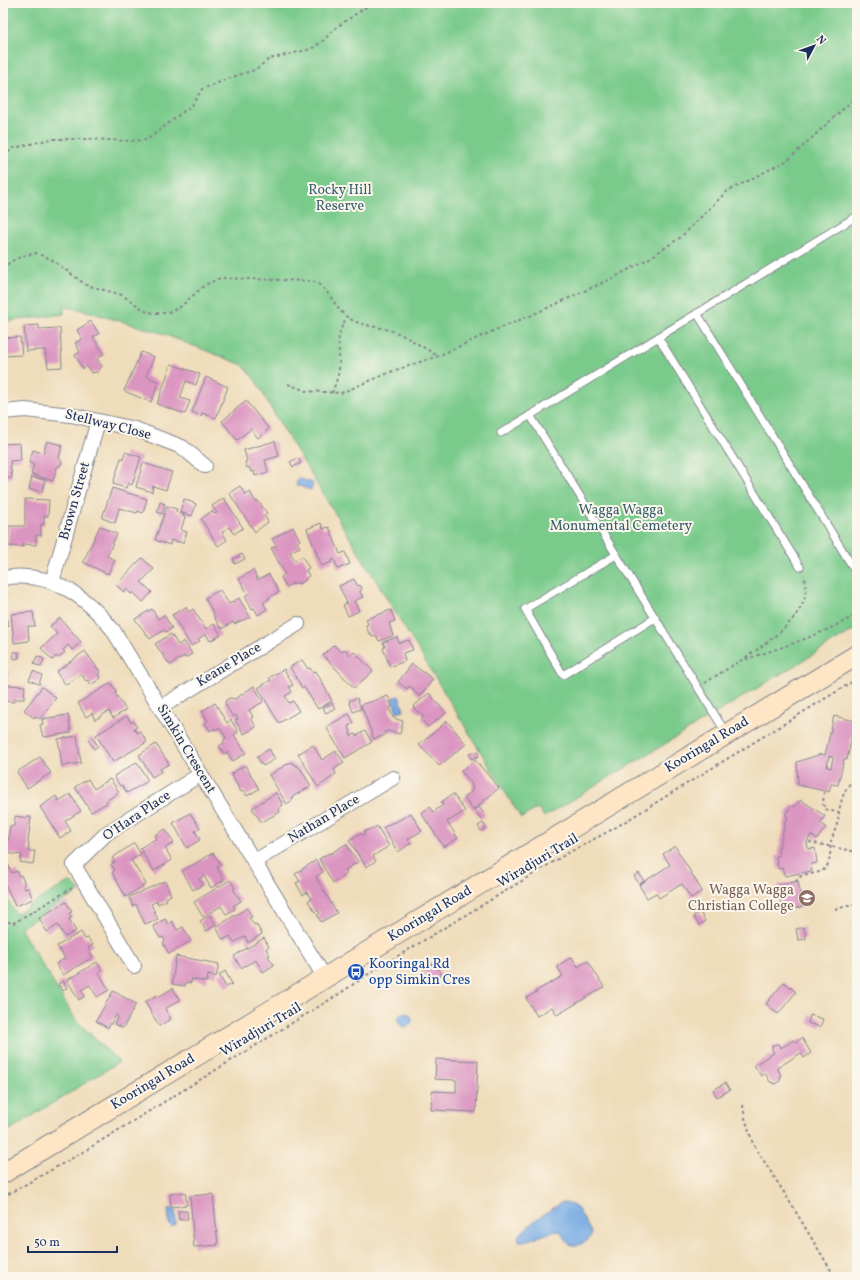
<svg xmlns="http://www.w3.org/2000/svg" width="860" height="1280" viewBox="0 0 860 1280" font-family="Vollkorn,serif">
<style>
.green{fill:#79ca8b;stroke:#4a7c74}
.water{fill:#76aae3;stroke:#486ca0}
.building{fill:#db95c1;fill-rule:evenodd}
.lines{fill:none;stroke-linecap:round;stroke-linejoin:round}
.service-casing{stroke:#85868c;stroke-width:9}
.minor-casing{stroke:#85868c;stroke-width:16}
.secondary-casing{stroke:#85868c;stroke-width:22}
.path{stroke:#85868c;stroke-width:2;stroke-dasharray:3 3;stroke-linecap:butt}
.service{stroke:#fff;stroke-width:7}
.minor{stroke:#fff;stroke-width:14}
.secondary{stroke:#fde5c5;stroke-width:20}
.labels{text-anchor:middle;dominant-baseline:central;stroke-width:4;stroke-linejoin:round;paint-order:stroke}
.park-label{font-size:14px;fill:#375e6c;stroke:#fbf7ec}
.street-label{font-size:14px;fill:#1b2f5e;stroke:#fbf7ec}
.education-label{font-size:14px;fill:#785e54;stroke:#fbf7ec;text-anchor:end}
.transit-label{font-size:14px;fill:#164399;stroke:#fbf7ec;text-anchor:start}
</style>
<rect width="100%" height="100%" fill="#fbf7ec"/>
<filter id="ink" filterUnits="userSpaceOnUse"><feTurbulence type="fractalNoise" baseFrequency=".025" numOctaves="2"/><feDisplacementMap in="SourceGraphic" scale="8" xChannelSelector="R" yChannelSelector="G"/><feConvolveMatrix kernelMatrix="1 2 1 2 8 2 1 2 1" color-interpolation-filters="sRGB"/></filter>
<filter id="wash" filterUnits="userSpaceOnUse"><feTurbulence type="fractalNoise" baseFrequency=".012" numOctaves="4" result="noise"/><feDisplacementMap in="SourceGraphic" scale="16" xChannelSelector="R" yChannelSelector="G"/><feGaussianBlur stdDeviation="0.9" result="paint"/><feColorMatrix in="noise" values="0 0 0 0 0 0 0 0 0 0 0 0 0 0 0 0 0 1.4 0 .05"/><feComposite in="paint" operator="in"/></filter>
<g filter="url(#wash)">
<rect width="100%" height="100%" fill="#efdcba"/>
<!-- green -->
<path class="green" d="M3 3H857V628L544 817 538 808 521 818 276 417 256 381 243 365 158 332 82 310 64 307V314L3 322Z
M70 881 80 891 20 928 76 1020 119 1062 3 1134V892L16 914Z"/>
<!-- water -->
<path class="water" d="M298 478 313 483 311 490 296 485Z
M399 696 404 710 397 712 392 698Z
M398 1020a7 7 0 1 1 14 0a7 7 0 1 1-14 0Z
M562 1202 572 1205 578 1209 591 1232V1236L588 1240 577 1246 569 1244 560 1231C546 1232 533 1241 519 1241L518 1236 534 1221Z
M168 1209H175L176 1223 172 1227 169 1224Z"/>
<g id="blocks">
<!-- building -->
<path class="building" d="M91 321 99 334 93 337 104 354 97 359 102 366 98 372 91 373 87 366 83 369 75 355 80 352 75 343 82 339 77 330Z
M39 325V329L60 328 62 367 48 368 47 359H46L45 350 26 351 24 326Z
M20 337 22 355 3 356V338Z
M141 352 154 357 146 376 159 382 151 402 124 391Z
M171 364 200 374 196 385 186 381 180 398 190 401 185 414 157 404Z
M206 377 228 387 216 418 202 413 201 416 192 412Z
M246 401 269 429 258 438 251 429 237 440 222 421Z
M47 441 62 445 59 458 62 462 60 466 57 467 53 481 31 474 34 464 29 463 33 450 43 453Z
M275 441 279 456 265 460 268 472 255 476 254 471 251 472 249 467 247 468 245 462 247 461 244 450Z
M20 443 21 460 10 461 12 478H3V444Z
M125 452 141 457 132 485 128 483 126 488 113 484 121 458 123 459Z
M298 458 301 463 293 467 290 462Z
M143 463 172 472 166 490 153 486 152 492 136 487Z
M32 477 45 480 42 492 29 489Z
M240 486 246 495 250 492 256 502 258 501 267 513 264 515 268 522 255 532 229 493Z
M112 488 147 499 143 513 138 511 137 513 119 508 115 523 102 518Z
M224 498 243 528 234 534 229 527 222 532 227 540 218 546 201 519 212 511 214 514 217 513 212 506Z
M25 499 49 500 48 516H44V525L41 524V536L36 535V545L23 544V547L8 546 9 526H25Z
M184 499 196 504 192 516 180 512Z
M160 502 165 504 162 514 157 512Z
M167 506 177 509 176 512 184 514 183 516 185 517 181 530 187 532 183 543 171 540 170 545 155 540Z
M321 523 323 529 329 527 340 554 345 552 350 564 338 569 334 559 332 560V562L322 566 307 529Z
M100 526 117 534 107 556 115 560 108 574 83 562Z
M293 527 300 540 297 542 300 547 290 552 295 561 302 556 309 568 306 570 309 576 305 579 306 580 299 584 298 582 293 585V583L286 587 281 577 285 574 271 548 276 546 272 539Z
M242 554 245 559 235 564 233 559Z
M142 558 154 569 141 582 152 592 143 602 133 592 131 594 126 589 124 592 116 585Z
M253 570 258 580 269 574 279 592 268 598 269 599 263 603 267 609 258 615 254 608 252 609 245 596 248 594 239 579Z
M354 579 357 585 361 586 362 588 360 592 363 597 354 601 359 611 348 616 343 605 347 603 339 586Z
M220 590 229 604 239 598 250 617 234 624 233 622 222 629V627H220L213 615 214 614 205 598Z
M186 607 189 612 193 609 206 629 214 624 221 635 210 641 206 634 198 639 200 641 191 646 172 615Z
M152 609 158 619 164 615 172 628 165 632 164 630 150 639 135 619Z
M391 610 395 621 389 623 393 636 379 641 377 636 372 637 371 633 369 634 366 625 368 624 366 619Z
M33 612 35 626H28L29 641 14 643 11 614Z
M6 617 9 626 3 628V618Z
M60 618 81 642 72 650 68 645 63 650 65 652 58 658 56 656 52 660 41 648 57 634 50 626Z
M171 634 178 645 184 641 192 654 185 658 184 656 170 665 155 644Z
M397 637 399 643 409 640 413 650 403 653 405 661 390 667 383 648 385 647 383 642Z
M334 645 341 652 345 649 350 655 354 652 373 671 354 688 323 655Z
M85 651 100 672 98 674 101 678 91 685 88 680 86 681 81 674 66 685 56 672Z
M13 652H19V658L14 659Z
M37 656 44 659 41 667 34 664Z
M302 660 308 669 310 668 313 672 316 671 332 701 318 709 304 687 302 688 290 667Z
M412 664 433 679 420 696 413 691 414 689 409 686 407 689 398 682Z
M284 669 293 685 289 687 292 692 285 696 289 703 293 701 299 711 279 723 258 688 271 680 269 678Z
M3 670 8 671 7 685 25 686 24 699H14V702L3 701Z
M33 671 42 675 39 684 29 680Z
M111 683 117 692 115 693 126 710 113 718 109 711 95 720 92 713 86 717 78 703Z
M254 686 263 702 249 710 253 717 251 718 256 727 244 734 235 720 238 719 236 715 233 717 225 704 226 700 230 698 235 699Z
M42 687 56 698 40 719 35 716 34 718 24 710Z
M429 693 446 713 428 727 421 719 424 717 420 712 419 713 413 707Z
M388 696 392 707 389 708 393 718 403 721 400 734 388 731 384 732 385 735 374 739 361 705Z
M357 698 361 709 353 712 349 701Z
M215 703 227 723 231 720 238 732 234 735 246 753 233 761 227 752 224 754 219 746 224 743 223 741 226 738 220 728 215 730 214 728 210 731 205 723 208 721 202 711Z
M332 703 335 708 326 713 323 708Z
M349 714 354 723 348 726 351 732 350 733 351 736 355 734 356 736 365 731 372 742 345 758 326 727Z
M68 715 71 733 43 737 40 725 43 724 42 719Z
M127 716 131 723 133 721 137 727 134 728 137 733 140 731 147 742 113 762 96 735Z
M834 716 855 721 847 760 844 759 838 785 831 784 829 792 798 785 797 762 821 754 825 755ZM829 756 833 757 831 768 827 767Z
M447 721 466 744 439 766 419 745Z
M77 736 81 763 62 766 58 739Z
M92 737 98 746 94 749 88 740Z
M156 744 169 764 160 769 162 771 152 777 139 755Z
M313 745 322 760 336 751 344 763 334 769 336 774 318 787 298 754Z
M269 749 275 759 263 766 257 757Z
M477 751 479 756 471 759 469 754Z
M40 757 51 773 27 788 17 772Z
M475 760 499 788 473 810 464 798 472 791V784L461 771Z
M137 762 148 781 127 793 122 785 120 786 114 776Z
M291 762 300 768 311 786 292 797 293 800 287 804 269 775Z
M245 765 259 789 247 796 244 791 241 792 231 774Z
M88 779 94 789 110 779 119 792 106 801 107 803 91 812 75 787Z
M276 793 283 805 278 809 280 812 261 822 252 808Z
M70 794 81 811 65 821 71 831 60 838 40 807 56 796 59 801Z
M453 794 465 811 447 822 458 838 444 847 421 813 430 807 433 812 443 805 441 802Z
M801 800 825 816 820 823 826 827 817 839 811 835 807 842 808 849 815 848 817 863 811 864 812 871 785 876 782 868 778 869 776 856H779L778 849 779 848 785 824 784 823 788 817 785 815 792 805 795 807 799 801 800 802Z
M479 807 485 815 481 819 474 810Z
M190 813 200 828 195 831 200 840 187 848 173 823Z
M411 813 422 831 408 839 411 843 398 852 383 828 393 822 394 823Z
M15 816 27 818V817H31L28 842H29L28 851H35L33 864 20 862 22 855 6 853 10 826H14Z
M483 823 486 828 481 831 478 826Z
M377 826 389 846 373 856 376 861 366 867 349 840 361 833 362 835 365 834 364 832 372 828 373 829Z
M165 829 174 843 165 848 172 860 154 871 140 848 157 838 155 835Z
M134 843 141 854 131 860 146 884 126 897 112 872 115 870 111 864 115 862 112 858Z
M346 844 358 862 345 870 347 874 333 883 319 859 329 853 330 854Z
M675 846 702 891 691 898 682 884 659 898 656 893 647 898 639 885 670 865 663 854Z
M213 853 221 865 217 867 224 880 211 888 204 876 199 879 203 885 193 890 182 871Z
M316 860 323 872 316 877 337 913 321 922 317 915 320 913 318 910 315 912 308 901 311 899 307 892 303 895 296 883 300 881 295 874Z
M7 863 12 873 17 871 19 876 21 875 25 884 23 885 25 889 28 888 33 899 15 906 3 879V865Z
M639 873 644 881 639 884 634 876Z
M230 880 235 888 233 889 241 901 233 906 235 909 226 914 221 906 203 917 194 902Z
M165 881 171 895 166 898 167 900 158 904 157 901 151 904 158 919 145 924 136 904 133 906 129 897Z
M798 881 802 907 782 910 778 885Z
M66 902 72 912 69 913 72 917 69 919 76 931 65 937 58 925 47 932 39 918Z
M247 908 252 917 249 918 254 925 256 924 262 934 248 943 245 936 234 943 230 936 223 940 216 927Z
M700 912 705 921 699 925 693 916Z
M210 915 216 925 206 931 200 921Z
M165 919 168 924 172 921 177 930 183 927 191 941 169 954 163 943 165 941 163 937 160 938 153 926Z
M804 927 806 939 798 940 796 929Z
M81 932 85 939 88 938 93 945 88 948 93 957 63 975 56 964 65 958 57 946Z
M264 938 269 947 266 949 270 955 268 956 274 965 263 972 256 960 241 968 234 956Z
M176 956 219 964 216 977 208 975 207 982 192 979 191 983 186 982 185 986 172 984Z
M572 957 578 967 588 961 604 987 557 1015 552 1007 537 1016 526 998 537 992 536 991 563 976 557 966Z
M97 962 102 971 99 973 109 990 97 997 90 985 81 990 85 996 79 1000 67 980Z
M434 963 442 975 430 982 423 970Z
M225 971 232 984 226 987 219 975Z
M63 981 67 988 63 991 58 984Z
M784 982 796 992 778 1014 766 1004Z
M173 988 180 1000 165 1009 171 1019 159 1026 145 1002 157 995 158 997Z
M113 991 136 1004 123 1028 114 1024 118 1017 116 1015 108 1028 96 1021Z
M810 1015 823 1019 820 1027 808 1023Z
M802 1038 811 1053 804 1058 801 1053 777 1068 781 1075 780 1081 776 1084 770 1082 765 1073 761 1076 754 1065 774 1053 772 1050V1046L776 1044 780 1045 781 1048 794 1040 796 1042Z
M436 1059 478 1061 476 1112 431 1110 432 1091 456 1092V1080L435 1079Z
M725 1083 730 1090 717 1097 713 1090Z
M185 1192 187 1205 171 1207 170 1194Z
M213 1194 218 1245 194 1247 190 1196Z
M178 1211H187L188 1219 179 1220Z"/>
</g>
</g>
<g filter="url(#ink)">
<use href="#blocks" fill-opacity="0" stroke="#85868c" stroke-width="1"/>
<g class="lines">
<!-- service casing -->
<g class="service-casing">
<path id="service" d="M697 313 857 574
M658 337 800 567
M530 415 726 733
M501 433 857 216
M616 555 525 609 563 675 655 618"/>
</g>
<!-- minor casing -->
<g class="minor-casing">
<path id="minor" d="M3 412 25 410 71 415 135 429 182 447 205 466
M3 578C50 570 85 595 113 630L325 978
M52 582 98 421
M161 707 298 624
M255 861 393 778
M134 966 74 865 107 833 201 774"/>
</g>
<!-- secondary casing -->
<g class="secondary-casing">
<path id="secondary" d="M3 1173 857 655"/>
</g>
<!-- path -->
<path class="path" d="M3 156 14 148 51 139H90L129 141 147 140 193 104 202 89 238 75 255 70 269 59 311 49 323 41 334 29 372 3
M3 269 10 262 22 256 36 253 51 259 86 285 122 295 147 312 156 313H166L179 308 205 285 220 278 311 281C329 285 334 310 350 319 362 326 376 326 389 330 406 335 422 347 438 356
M288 384 306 391 341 393 393 371 438 356 495 330 532 315 613 278 648 259 681 237 726 192 788 160 857 96
M332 393C335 385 338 377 339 369 341 345 333 340 347 317
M740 661C780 648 820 636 857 614
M705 683C733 664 796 632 805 597 806 590 805 582 804 575
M824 792 823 804 825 809 839 813
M809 842 857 852
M796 882C801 869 820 878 827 866 831 859 830 850 831 842 833 835 836 828 838 821 839 815 839 809 841 803 843 792 850 783 857 774
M835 909 857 904
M3 918 12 924 72 888
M743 1105 745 1118 753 1144 785 1194 835 1277
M3 1197 78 1155 339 994 370 973 568 853 613 829 857 679"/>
<!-- service -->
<use href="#service" class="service"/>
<!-- minor -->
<use href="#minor" class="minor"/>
<!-- secondary -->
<use href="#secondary" class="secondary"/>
</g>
</g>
<!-- icons -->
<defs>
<g id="school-disc" transform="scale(0.9)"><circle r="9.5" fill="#8d6e63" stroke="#fbf7ec"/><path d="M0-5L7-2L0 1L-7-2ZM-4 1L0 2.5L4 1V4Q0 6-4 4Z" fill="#fff"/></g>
<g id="bus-disc" transform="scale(0.9)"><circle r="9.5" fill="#1a4fb4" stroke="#fbf7ec"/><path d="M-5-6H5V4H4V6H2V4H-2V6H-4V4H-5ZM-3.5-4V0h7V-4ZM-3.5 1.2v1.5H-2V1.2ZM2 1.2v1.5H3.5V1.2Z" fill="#fff"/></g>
</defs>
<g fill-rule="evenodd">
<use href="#school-disc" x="807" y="898"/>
<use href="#bus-disc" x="356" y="972"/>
</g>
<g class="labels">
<!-- park labels -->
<g class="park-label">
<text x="340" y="190">Rocky Hill<tspan x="340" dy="16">Reserve</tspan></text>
<text x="621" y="510">Wagga Wagga<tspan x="621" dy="16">Monumental Cemetery</tspan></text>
</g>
<!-- street labels -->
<g class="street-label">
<text transform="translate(108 425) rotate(14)">Stellway Close</text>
<text transform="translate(75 501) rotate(-74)">Brown Street</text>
<text transform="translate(229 665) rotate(-31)">Keane Place</text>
<text transform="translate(707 745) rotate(-31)">Kooringal Road</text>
<text transform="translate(186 749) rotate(59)">Simkin Crescent</text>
<text transform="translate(137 816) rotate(-34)">O'Hara Place</text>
<text transform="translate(324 819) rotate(-31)">Nathan Place</text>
<text transform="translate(538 861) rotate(-31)">Wiradjuri Trail</text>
<text transform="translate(430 914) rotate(-31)">Kooringal Road</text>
<text transform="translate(261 1030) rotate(-31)">Wiradjuri Trail</text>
<text transform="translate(153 1082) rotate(-31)">Kooringal Road</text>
</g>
<!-- education labels -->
<g class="education-label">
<text x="794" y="890">Wagga Wagga<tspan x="794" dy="16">Christian College</tspan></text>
</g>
<!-- transit labels -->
<g class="transit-label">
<text x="369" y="964">Kooringal Rd<tspan x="369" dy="16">opp Simkin Cres</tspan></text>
</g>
</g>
<!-- margin -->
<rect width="860" height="1280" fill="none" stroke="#fbf7ec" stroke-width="16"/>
<!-- north arrow -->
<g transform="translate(814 46) rotate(49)" stroke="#fbf7ec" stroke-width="3" paint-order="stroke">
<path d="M0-3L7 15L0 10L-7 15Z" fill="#1b2f5e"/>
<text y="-6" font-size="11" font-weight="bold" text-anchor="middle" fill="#1b2f5e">N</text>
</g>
<!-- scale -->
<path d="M28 1246v6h89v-6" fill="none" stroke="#1b2f5e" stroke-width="2"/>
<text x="34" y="1246" font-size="12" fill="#1b2f5e" stroke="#fbf7ec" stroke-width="3" paint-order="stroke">50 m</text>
</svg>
